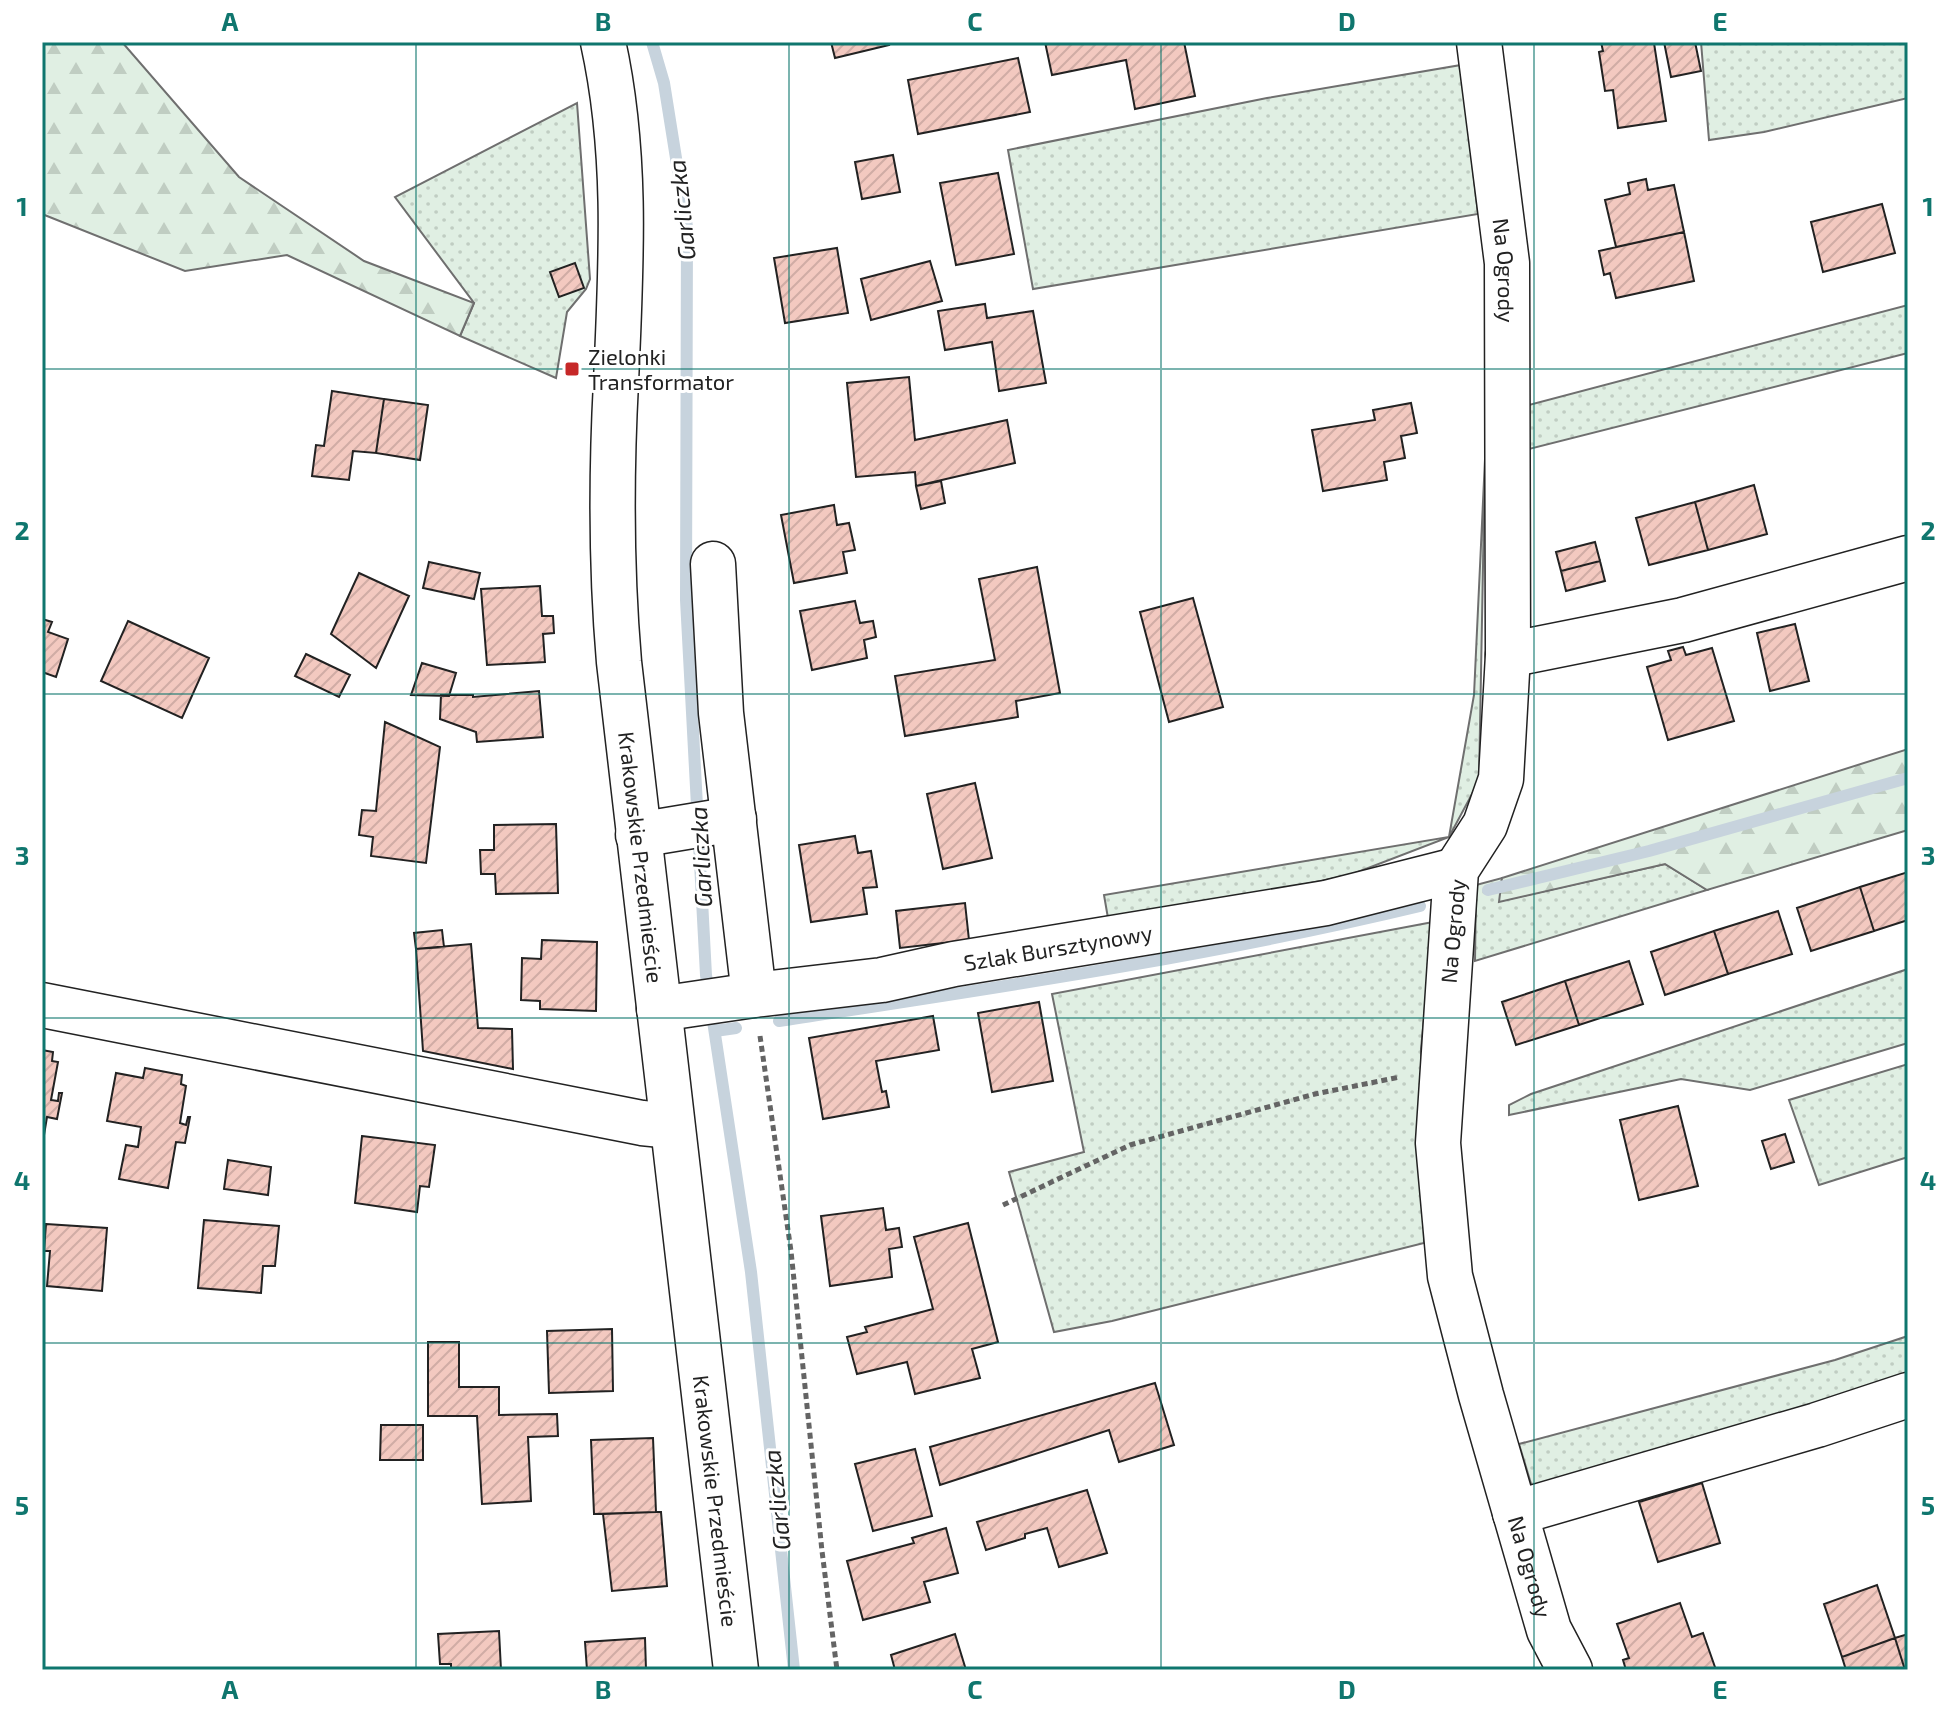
<svg xmlns="http://www.w3.org/2000/svg" width="1950" height="1712" viewBox="0 0 1950 1712" font-family="'Exo 2',sans-serif">
<style>
.grass{fill:url(#grass-dots);stroke:#6f6f6f;stroke-width:2}
.forest{fill:url(#forest-firs);stroke:#6f6f6f;stroke-width:2}
.lines{fill:none;stroke-linecap:round;stroke-linejoin:round}
.stream{stroke:#c7d3dd;stroke-width:12}
.building{fill:url(#building-hatch);stroke:#222;stroke-width:2}
.minor-casing{stroke:#222;stroke-width:47}
.major-casing{stroke:#222;stroke-width:47}
.path{stroke:#646464;stroke-width:5;stroke-dasharray:6 4;stroke-linecap:butt}
.minor{stroke:#fff;stroke-width:44}
.major{stroke:#fff;stroke-width:44}
.grid{fill:none;stroke:#0f766e;stroke-width:2;stroke-opacity:0.55}
.poi-dot{fill:#c62828;stroke:#fff;stroke-width:3}
.labels{text-anchor:middle;dominant-baseline:central;stroke-width:6;stroke-linejoin:round;paint-order:stroke}
.street-label{font-size:22px;fill:#222;stroke:#fff}
.poi-label{font-size:22px;fill:#222;stroke:#fff;text-anchor:start}
.water-label{font-size:24px;font-style:italic;fill:#222;stroke:#fff}
.neatline{fill:none;stroke:#0f766e;stroke-width:3}
.grid-label{font-size:26px;text-anchor:middle;font-weight:bold;fill:#0f766e}
</style>
<defs>
<pattern id="grass-dots" width="8" height="8" patternUnits="userSpaceOnUse" patternTransform="scale(2)"><rect width="8" height="8" fill="#e0efe3"/><path d="M2 2h.1M6 6h.1" fill="none" stroke="#c0cdc2" stroke-width="1.8" stroke-linecap="round"/></pattern>
<pattern id="forest-firs" width="22" height="20" patternUnits="userSpaceOnUse" patternTransform="scale(2)"><rect width="22" height="20" fill="#e0efe3"/><path d="M5 1l3.5 6h-7zM16 11l3.5 6h-7z" fill="#c0cdc2"/></pattern>
<pattern id="building-hatch" width="6" height="6" patternUnits="userSpaceOnUse" patternTransform="scale(2)"><rect width="6" height="6" fill="#f3c9c0"/><path d="M-1 1l2-2M0 6l6-6M5 7l2-2" fill="none" stroke="#d0aca5"/></pattern>
</defs>
<rect width="100%" height="100%" fill="#fff"/>
<!-- grass -->
<path class="grass" d="M1701 42H1908V98L1764 132 1709 140Z
M1461 65 1478 214 1033 289 1008 150 1267 98Z
M577 103 590 279 586 289 567 312 556 378 460 336 474 303 395 197Z
M1908 305V353L1521 451 1525 406Z
M1485 459 1479 781 1449 837 1350 875 1109 924 1104 895 1449 837 1474 695Z
M1665 864 1707 890 1475 961 1476 885 1502 878 1500 901Z
M1433 922 1421 1049 1424 1243 1112 1321 1054 1332 1009 1172 1084 1152 1052 994Z
M1908 969V1043L1750 1090 1681 1079 1509 1115V1105L1531 1094Z
M1908 1064V1157L1819 1185 1789 1100Z
M1908 1336V1395L1538 1507 1519 1444 1835 1360Z"/>
<!-- forest -->
<path class="forest" d="M42 42H122L239 177 364 261 474 303 460 336 287 255 185 271 42 214Z
M1908 749V830L1707 890 1665 864 1499 902 1502 878Z"/>
<g class="lines">
<!-- stream -->
<path class="stream" d="M652 42 664 83 687 227 686 600 706 975 751 1272 794 1670
M1488 890 1649 851 1908 778
M779 1021C994 988 1208 957 1420 906
M715 1031 736 1028"/>
</g>
<!-- building -->
<path class="building" d="M831 42H888L889 45 835 58Z
M1045 42H1184L1195 96 1135 109 1126 60 1052 75Z
M1601 42 1654 43 1666 121 1618 128 1613 90 1605 91 1599 52 1603 51Z
M1664 42H1695L1701 71 1671 77Z
M1018 58 1030 112 918 134 908 80Z
M893 155 900 192 862 199 855 162Z
M998 173 1014 254 956 265 940 183Z
M1646 179 1648 190 1674 185 1684 232 1616 247 1605 200 1630 194 1628 183Z
M1882 204 1895 253 1823 272 1811 222Z
M1684 232 1694 281 1616 298 1610 273 1604 275 1599 251Z
M837 248 848 313 785 323 774 258Z
M930 261 942 301 871 320 861 279Z
M575 263 584 288 559 297 550 272Z
M985 304 987 318 1033 311 1046 383 999 391 992 342 945 350 938 311Z
M909 377 915 440 1007 420 1015 463 916 486 915 472 856 477 847 383Z
M332 391 384 399 376 453 353 451 349 480 312 476 316 445 324 446Z
M384 399 428 405 420 460 376 453Z
M1411 403 1417 433 1401 436 1405 458 1384 462 1387 480 1323 491 1312 430 1375 420 1373 410Z
M941 481 945 503 921 509 916 486Z
M1754 485 1767 534 1708 550 1695 502Z
M1695 502 1708 550 1649 565 1636 518Z
M834 505 837 525 849 523 855 550 843 552 847 573 794 583 781 515Z
M1595 542 1600 561 1561 571 1556 552Z
M1600 561 1605 581 1566 591 1561 571Z
M429 562 480 573 474 599 423 588Z
M1037 567 1060 693 1016 701 1018 717 905 736 895 676 995 660 979 579Z
M359 573 409 596 376 668 331 634Z
M540 586 542 616H553L554 633 543 634 545 662 487 665 481 589Z
M1193 598 1223 707 1169 722 1140 612Z
M855 601 860 623 873 621 876 637 864 640 867 658 812 670 800 611Z
M42 619 52 622 48 632 68 639 56 677 42 672Z
M128 621 209 658 182 718 101 681Z
M1795 624 1809 681 1770 691 1757 633Z
M1683 647 1686 655 1712 648 1734 721 1668 740 1647 667 1671 660 1668 651Z
M306 654 350 675 339 697 295 676Z
M422 663 456 673 449 696 411 695Z
M539 691 543 737 477 742 476 732 440 719 441 695H473V697Z
M385 722 440 747 426 863 371 856 373 837 359 835 362 810 376 811Z
M975 783 992 858 943 869 927 794Z
M556 824 558 893 496 894 495 874H481L480 850H494V825Z
M855 836 858 853 871 851 877 887 863 888 867 914 811 922 799 845Z
M1908 872V920L1874 931 1860 887Z
M1860 887 1874 931 1811 951 1797 908Z
M965 903 969 940 900 948 896 911Z
M1778 911 1792 954 1728 974 1714 931Z
M442 930 444 947 416 949 414 933Z
M1714 931 1728 974 1665 995 1651 952Z
M542 940 597 942 596 1011 540 1009V1001L521 1000 522 958 541 959Z
M471 944 478 1028 512 1029 513 1069 423 1051 416 949Z
M1629 961 1643 1004 1579 1025 1565 981Z
M1565 981 1579 1025 1516 1045 1502 1002Z
M1039 1002 1053 1081 992 1092 978 1013Z
M933 1016 939 1050 876 1061 882 1092 886 1091 889 1107 823 1119 809 1038Z
M42 1050 53 1052 52 1061 58 1062 51 1100 58 1101 59 1093H62L57 1119 47 1117 42 1147Z
M145 1068 182 1075 181 1084 186 1086 180 1123 186 1125 188 1117H190L185 1143 176 1142 168 1188 119 1179 126 1145 138 1147 141 1127 107 1121 116 1073 143 1078Z
M1678 1106 1698 1186 1639 1200 1620 1120Z
M1785 1134 1794 1162 1771 1169 1762 1141Z
M362 1136 435 1145 429 1187 420 1186 417 1212 355 1203Z
M228 1160 271 1167 268 1195 224 1189Z
M883 1208 886 1230 899 1228 902 1247 889 1249 892 1277 830 1286 821 1216Z
M204 1220 279 1226 275 1266H263L261 1293 198 1288Z
M968 1223 998 1342 972 1349 980 1378 915 1394 907 1362 857 1374 847 1337 867 1332 865 1327 933 1309 914 1237Z
M46 1224 107 1228 102 1291 47 1286 50 1251H44Z
M612 1329 613 1391 549 1393 547 1331Z
M428 1342H459V1387H499V1415L557 1414 558 1436 528 1437 531 1501 482 1504 477 1416H428Z
M1155 1383 1174 1445 1119 1462 1109 1430 940 1485 930 1447Z
M381 1425H423V1460H380Z
M653 1438 656 1512 594 1514 591 1440Z
M915 1449 932 1516 873 1531 855 1464Z
M1702 1483 1720 1543 1658 1562 1639 1502Z
M1087 1490 1107 1553 1059 1567 1047 1528 1025 1534V1538L986 1550 977 1522Z
M656 1512H661L667 1586 612 1591 603 1514Z
M946 1528 958 1573 924 1582 930 1602 863 1620 847 1561 914 1543 912 1538Z
M1877 1585 1895 1638 1842 1657 1824 1604Z
M1680 1603 1692 1637 1703 1633 1716 1670H1626L1623 1660 1629 1658 1617 1624Z
M499 1631 501 1670H451V1664H440L438 1634Z
M955 1634 966 1670H895L891 1655Z
M1908 1634V1670H1905L1895 1638Z
M645 1638 646 1670H587L585 1642Z
M1895 1638 1905 1670H1846L1842 1657Z"/>
<g class="lines">
<!-- minor casing -->
<g class="minor-casing">
<g id="minor">
<path id="s1" d="M1479 42 1507 263 1508 655 1501 779 1485 825 1456 870 1438 1143 1450 1276 1481 1395 1549 1630 1570 1670"/>
<path d="M713 564 721 713 754 995"/>
<path d="M1508 655 1683 620 1908 558"/>
<path d="M638 835 734 819"/>
<path d="M42 1005 642 1123 672 1126"/>
<path id="s2" d="M659 1009 754 995 882 980 954 964 1326 903 1456 870"/>
<path d="M1515 1513 1817 1425 1908 1395"/>
</g>
</g>
<!-- major casing -->
<g class="major-casing">
<g id="major">
<path id="s3" d="M603 42C628 155 621 268 616 382 611 476 611 569 619 662L736 1670"/>
</g>
</g>
<!-- path -->
<path class="path" d="M760 1036 791 1251 822 1551 837 1670
M1003 1205 1130 1145 1315 1094 1400 1077"/>
<!-- minor -->
<use href="#minor" class="minor"/>
<!-- major -->
<use href="#major" class="major"/>
</g>
<!-- grid -->
<path class="grid" d="M416 42V1670M789 42V1670M1161 42V1670M1534 42V1670M42 369H1908M42 694H1908M42 1018H1908M42 1343H1908"/>
<!-- markers -->
<rect class="poi-dot" x="564" y="361" width="16" height="16" rx="4"/>
<g class="labels">
<!-- street labels -->
<g class="street-label">
<text stroke="none"><textPath href="#s1" startOffset="230">Na Ogrody</textPath></text>
<text stroke="none"><textPath href="#s3" startOffset="818">Krakowskie Przedmieście</textPath></text>
<text transform="translate(1452 931) rotate(-85)">Na Ogrody</text>
<text stroke="none"><textPath href="#s2" startOffset="404">Szlak Bursztynowy</textPath></text>
<text stroke="none"><textPath href="#s3" startOffset="1466">Krakowskie Przedmieście</textPath></text>
<text stroke="none"><textPath href="#s1" startOffset="1550">Na Ogrody</textPath></text>
</g>
<!-- poi labels -->
<g class="poi-label">
<text x="588" y="356">Zielonki<tspan x="588" dy="25">Transformator</tspan></text>
</g>
<!-- water labels -->
<g class="water-label">
<text transform="translate(681 210) rotate(-96)">Garliczka</text>
<text transform="translate(700 857) rotate(-93)">Garliczka</text>
<text transform="translate(776 1500) rotate(-96)">Garliczka</text>
</g>
</g>
<!-- border -->
<rect width="1950" height="1712" fill="none" stroke="#ffffff" stroke-width="88"/>
<rect x="44" y="44" width="1862" height="1624" class="neatline"/>
<g class="grid-label">
<text x="230" y="31">A</text>
<text x="603" y="31">B</text>
<text x="975" y="31">C</text>
<text x="1347" y="31">D</text>
<text x="1720" y="31">E</text>
<text x="22" y="216">1</text>
<text x="1928" y="216">1</text>
<text x="22" y="540">2</text>
<text x="1928" y="540">2</text>
<text x="22" y="865">3</text>
<text x="1928" y="865">3</text>
<text x="22" y="1190">4</text>
<text x="1928" y="1190">4</text>
<text x="22" y="1515">5</text>
<text x="1928" y="1515">5</text>
<text x="230" y="1699">A</text>
<text x="603" y="1699">B</text>
<text x="975" y="1699">C</text>
<text x="1347" y="1699">D</text>
<text x="1720" y="1699">E</text>
</g>
</svg>
